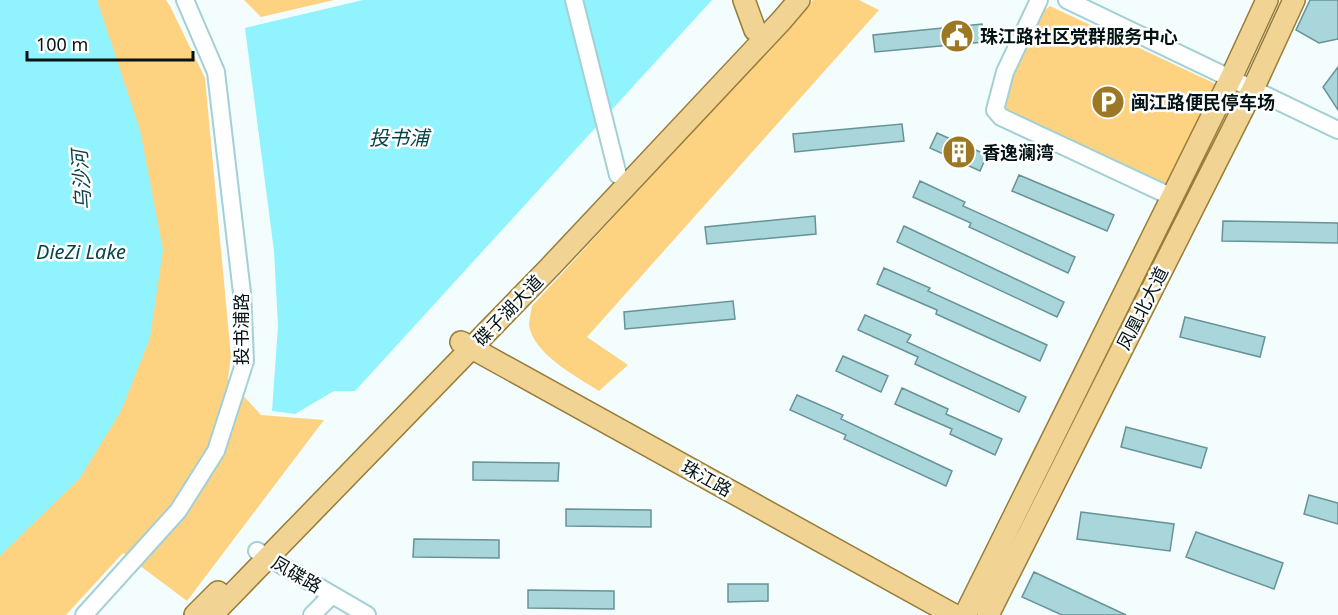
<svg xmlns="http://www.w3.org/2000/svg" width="1338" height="615" viewBox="0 0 1338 615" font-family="'Noto Sans','Noto Sans SC',sans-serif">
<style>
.green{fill:#fdd382}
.water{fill:#90f3fd}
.building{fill:#a8d6db;stroke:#669397;stroke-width:1.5}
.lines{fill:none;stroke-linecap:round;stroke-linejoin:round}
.minor-casing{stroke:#a2d0d5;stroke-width:20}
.major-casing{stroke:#987d38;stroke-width:24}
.minor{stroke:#fff;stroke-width:16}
.major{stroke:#f1d393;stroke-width:21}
.labels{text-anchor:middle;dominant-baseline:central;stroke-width:5;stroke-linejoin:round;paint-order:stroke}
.poi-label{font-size:18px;font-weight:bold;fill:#041416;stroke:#fff;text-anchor:start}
.street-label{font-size:18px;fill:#041416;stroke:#fff}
.water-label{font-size:20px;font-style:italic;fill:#06464b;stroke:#fff}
</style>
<rect width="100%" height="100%" fill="#f4fdfe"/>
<!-- green -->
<path class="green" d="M80 0H166L170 6 205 78 231 357 228 379 261 415 324 420 187 601 123 553 66 615H0V531Z
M244 0H334L261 17Z
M813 0H859L879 10 587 337 628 365 599 391C577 377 533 354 529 325 529 319 531 312 532 306Z
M1050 6 1220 86 1169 189 1009 114 1003 109 1005 95 1040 14Z"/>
<!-- water -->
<path class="water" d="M0 0H97L140 130 163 250 150 338 121 411 80 478 0 556Z
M363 0H712L355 391H334L295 414 272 411 278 326 274 251 245 28Z"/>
<!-- building -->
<path class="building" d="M1310 0H1338V39L1319 43 1296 30Z
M982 24 984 42 875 52 873 35Z
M1338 67V110L1323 87Z
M902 124 904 141 795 152 793 134Z
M937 133 987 155 980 171 930 148Z
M1019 175 1114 215 1107 231 1012 191Z
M920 181 965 202 963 206 1075 257 1068 273 969 227 971 223 913 197Z
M815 216 816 234 707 244 705 227Z
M1223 221 1338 223V243L1222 241Z
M904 226 1064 302 1057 317 897 242Z
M884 268 930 288 928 291 1047 345 1040 361 936 314 937 310 877 284Z
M733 301 735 319 625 329 624 312Z
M865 315 911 335 907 342 1026 397 1019 412 915 364 918 357 858 330Z
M1185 317 1265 337 1260 357 1180 337Z
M843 356 888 376 881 392 836 371Z
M902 388 948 409 946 414 1002 439 995 455 950 434 952 429 895 404Z
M797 395 843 415 841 419 952 471 946 486 844 439 846 435 790 410Z
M1126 427 1207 448 1201 468 1121 447Z
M473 462 559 463 558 481 473 480Z
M1309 495 1338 503V524L1304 514Z
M566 509 651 510V527L566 526Z
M1081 512 1174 524 1170 551 1077 539Z
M1196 532 1283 563 1274 589 1186 557Z
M414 539 499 540V558L413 557Z
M1034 572 1126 615H1062L1022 597Z
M728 584H768V601L728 602Z
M528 590 614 591V609L528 608Z"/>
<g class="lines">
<!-- minor casing -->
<g class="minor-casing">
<path id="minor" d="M574 0 618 175
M1039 0 1005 72 995 110 1001 117 1172 197
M1067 0 1338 130
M257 551 367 615
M84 615 178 511 216 451 245 361 242 293 216 72 185 0
M312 615 332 595"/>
</g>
<!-- major casing -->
<g class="major-casing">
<path id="major" d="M744 0 755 30
M461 342 954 615
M195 615 218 592
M212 615 551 266 782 20 799 0
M965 615 1231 78 1267 0
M988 615 1253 89 1294 0"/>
</g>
<!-- minor -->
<use href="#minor" class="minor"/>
<!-- major -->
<use href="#major" class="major"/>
</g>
<!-- icons -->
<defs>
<g id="civic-disc" transform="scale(1.725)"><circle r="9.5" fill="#9d7824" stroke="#fff"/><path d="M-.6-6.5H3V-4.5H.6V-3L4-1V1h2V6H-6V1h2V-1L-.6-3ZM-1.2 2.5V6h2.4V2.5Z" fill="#fff"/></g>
<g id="parking-disc" transform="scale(1.725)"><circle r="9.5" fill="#9d7824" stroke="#fff"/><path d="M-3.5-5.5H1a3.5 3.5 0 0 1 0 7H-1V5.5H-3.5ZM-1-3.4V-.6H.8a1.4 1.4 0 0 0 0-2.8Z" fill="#fff"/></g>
<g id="building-disc" transform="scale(1.725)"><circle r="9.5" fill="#9d7824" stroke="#fff"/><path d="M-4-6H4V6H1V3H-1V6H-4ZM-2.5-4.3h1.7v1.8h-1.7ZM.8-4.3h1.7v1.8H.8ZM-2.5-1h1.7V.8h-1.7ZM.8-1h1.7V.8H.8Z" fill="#fff"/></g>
</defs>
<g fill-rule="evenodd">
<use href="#civic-disc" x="957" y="36"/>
<use href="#parking-disc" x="1108" y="102"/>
<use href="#building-disc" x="959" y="152"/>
</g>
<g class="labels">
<!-- poi labels -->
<g class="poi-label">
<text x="980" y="36">珠江路社区党群服务中心</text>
<text x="1131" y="102">闽江路便民停车场</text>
<text x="982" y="152">香逸澜湾</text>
</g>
<!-- street labels -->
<g class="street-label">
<text transform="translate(1142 308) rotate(-63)">凤凰北大道</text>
<text transform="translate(508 310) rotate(-46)">碟子湖大道</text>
<text transform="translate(241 329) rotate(-90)">投书浦路</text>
<text transform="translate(707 478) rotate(29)">珠江路</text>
<text transform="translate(297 574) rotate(30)">凤碟路</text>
</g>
<!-- water labels -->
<g class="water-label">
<text x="399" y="137">投书浦</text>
<text transform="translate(81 180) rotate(-94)">乌沙河</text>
<text x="81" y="251">DieZi Lake</text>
</g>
</g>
<!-- scale -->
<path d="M27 51v9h166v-9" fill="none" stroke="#041416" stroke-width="3"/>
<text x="36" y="51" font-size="18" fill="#041416" stroke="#ffffff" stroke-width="4.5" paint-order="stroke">100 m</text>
</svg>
